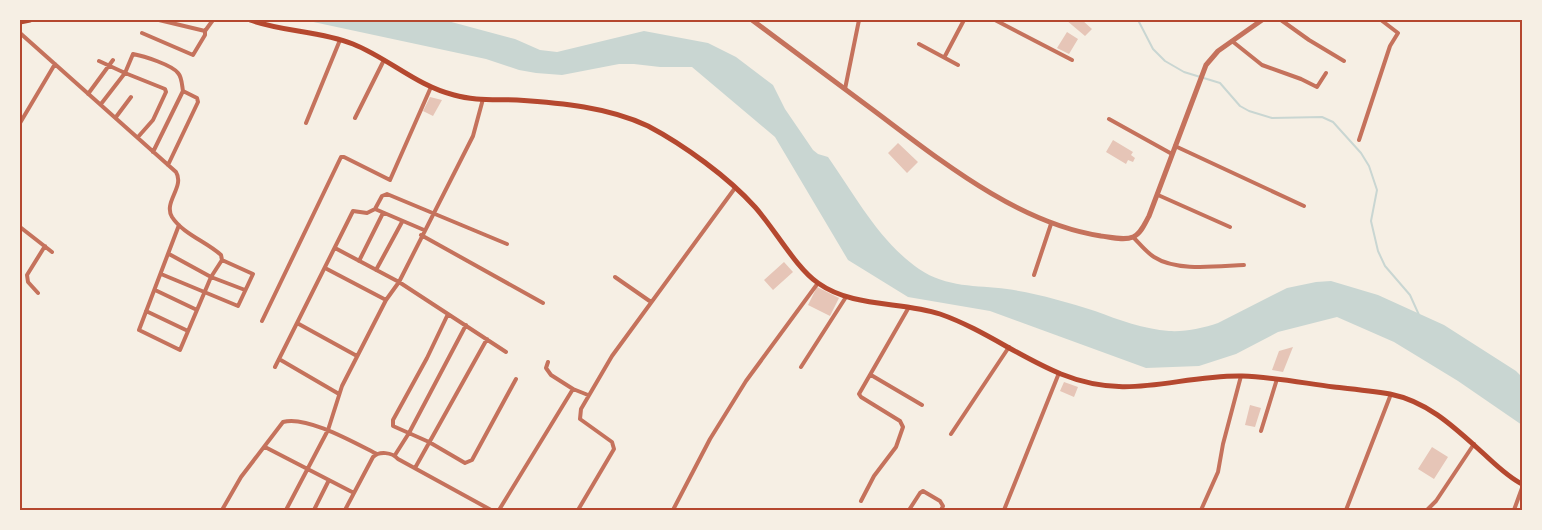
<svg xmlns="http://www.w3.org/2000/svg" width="1542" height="530" viewBox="0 0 1542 530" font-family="'Libre Baskerville',serif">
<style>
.water{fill:#c9d6d2}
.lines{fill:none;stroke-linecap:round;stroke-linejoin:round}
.stream{stroke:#c9d6d2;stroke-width:2}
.building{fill:#e6c5b7}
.minor{stroke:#c5725c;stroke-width:4}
.tertiary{stroke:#c5725c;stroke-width:5}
.secondary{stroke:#b5482f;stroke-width:5}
.neatline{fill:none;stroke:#b5482f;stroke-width:2}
</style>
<rect width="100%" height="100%" fill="#f6efe4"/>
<!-- water -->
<path class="water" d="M304 20H444L515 39 540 50 557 52 644 31 708 43 736 57 773 85 785 109 813 150 818 154 828 157C856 197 879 241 919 269 947 288 976 285 1007 289 1036 293 1067 302 1095 311 1119 320 1144 329 1169 331 1186 332 1203 328 1218 323L1287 288 1316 282 1331 281 1378 295 1444 325 1516 371 1522 377V425L1458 381 1394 342 1337 317 1278 332 1236 354 1199 366 1146 368 990 311 908 297 848 260 775 137 692 67H660L634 64H619L562 75 536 73 519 70 486 59Z"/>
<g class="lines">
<!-- stream -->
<path class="stream" d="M1138 20 1153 49 1165 61 1184 72 1220 83 1240 106 1249 111 1272 118 1322 117 1333 122 1361 153 1369 166 1377 190 1371 221 1378 251 1385 266 1410 295 1419 315"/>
</g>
<!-- building -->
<path class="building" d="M1066 20H1082L1092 29 1085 36Z
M1067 32 1078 39 1069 54 1057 48Z
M430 97 442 100 433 116 423 111Z
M1113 140 1133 152 1131 155 1135 158 1133 162 1128 160 1126 164 1106 152Z
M898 143 918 162 907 173 888 153Z
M784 262 793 272 773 290 764 280Z
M817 287 839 298 830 316 808 305Z
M1293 347 1283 372 1272 370 1279 351Z
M1064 382 1078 387 1074 397 1060 391Z
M1250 405 1261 408 1255 427 1245 425Z
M1432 447 1448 457 1434 479 1418 469Z"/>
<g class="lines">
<!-- minor -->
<path class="minor" d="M995 20 1072 60
M1281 20 1309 40 1344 61
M205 31 213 20
M20 33 176 172C185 187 163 202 172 217 183 234 207 242 221 255L222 260 211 277 180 350 139 330 179 225
M142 33 193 55 205 35V31L159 20
M1232 41 1262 65 1301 79 1317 87 1326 73
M919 44 958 65
M945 56 964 20
M99 61 125 73 133 54C144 56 172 65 178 73 182 77 182 86 183 91L197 98 198 102 168 165
M845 89 859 20
M88 94 113 60
M101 104 125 73 165 89 166 92 153 120 138 137
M116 117 131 97
M355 118 384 60
M1109 119 1172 154
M20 123 55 64
M306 123 340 40
M1359 140 1390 46 1398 33 1381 20
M1175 146 1304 206
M153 152 183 91
M1158 195 1230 227
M375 209 382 196 387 194 507 244
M375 209 424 230
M20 227 52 252
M421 235 543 303
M1133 237C1140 244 1146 252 1154 257 1177 272 1218 266 1244 265
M335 248 399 282 506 352
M169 254 211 277 245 290
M359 261 383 213
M325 268 386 300
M376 270 402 222
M161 274 238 306 253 274 222 260
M1034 275 1051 224
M615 277 651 302
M155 290 197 310
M38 293 28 282 27 275 45 246
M146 311 188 331
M448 314 427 358 393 420V426L429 442 465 463 472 460 516 379
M262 321 341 157H344L390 180 431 87
M297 323 357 356
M279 359 339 394
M548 362 546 368 551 375 573 389
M275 367 353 211 367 213 375 209
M801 367 846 297
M871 375 922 405
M1261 431 1277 379
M951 434 1009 347
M265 447 354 493
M395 455 409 433 466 325
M415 468 487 339
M861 501 874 476 896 447 903 427 900 421 861 397 859 394 909 307
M222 510 241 477 283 422C306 415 355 443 377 454
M286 510 328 430 342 386 386 300 399 282 473 136 483 99
M314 510 329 480
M345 510 373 457C379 451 392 452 398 459L491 510
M499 510 573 389 588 395
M578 510 614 449 612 442 580 419 581 409 612 356 735 188
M673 510 710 439 746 381 818 283
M909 510 920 493 923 491 940 501 943 506 941 510
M1004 510 1059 373
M1201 510 1218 472 1223 444 1241 376
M1346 510 1391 394
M1427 510 1436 501 1474 444
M1514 510 1522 488"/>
<!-- tertiary -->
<path class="tertiary" d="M752 20C790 48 827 76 865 104 934 155 1014 223 1101 236 1110 237 1124 241 1133 237 1141 234 1145 223 1149 216L1206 65 1218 51 1262 20"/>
<!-- secondary -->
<path class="secondary" d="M250 20C283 32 320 31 353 44 388 58 417 86 454 95 474 101 496 99 517 100 561 103 608 107 648 126 684 145 728 177 755 207 774 228 796 268 818 283 853 308 901 301 940 314 983 329 1019 357 1061 374 1130 402 1175 375 1242 376 1273 377 1303 383 1334 387 1352 389 1371 391 1390 394 1429 402 1455 428 1484 454 1496 465 1508 477 1522 484
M20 22 30 20"/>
</g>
<!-- border -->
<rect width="1542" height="530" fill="none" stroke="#f6efe4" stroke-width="42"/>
<rect x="21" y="21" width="1500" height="488" class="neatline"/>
</svg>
